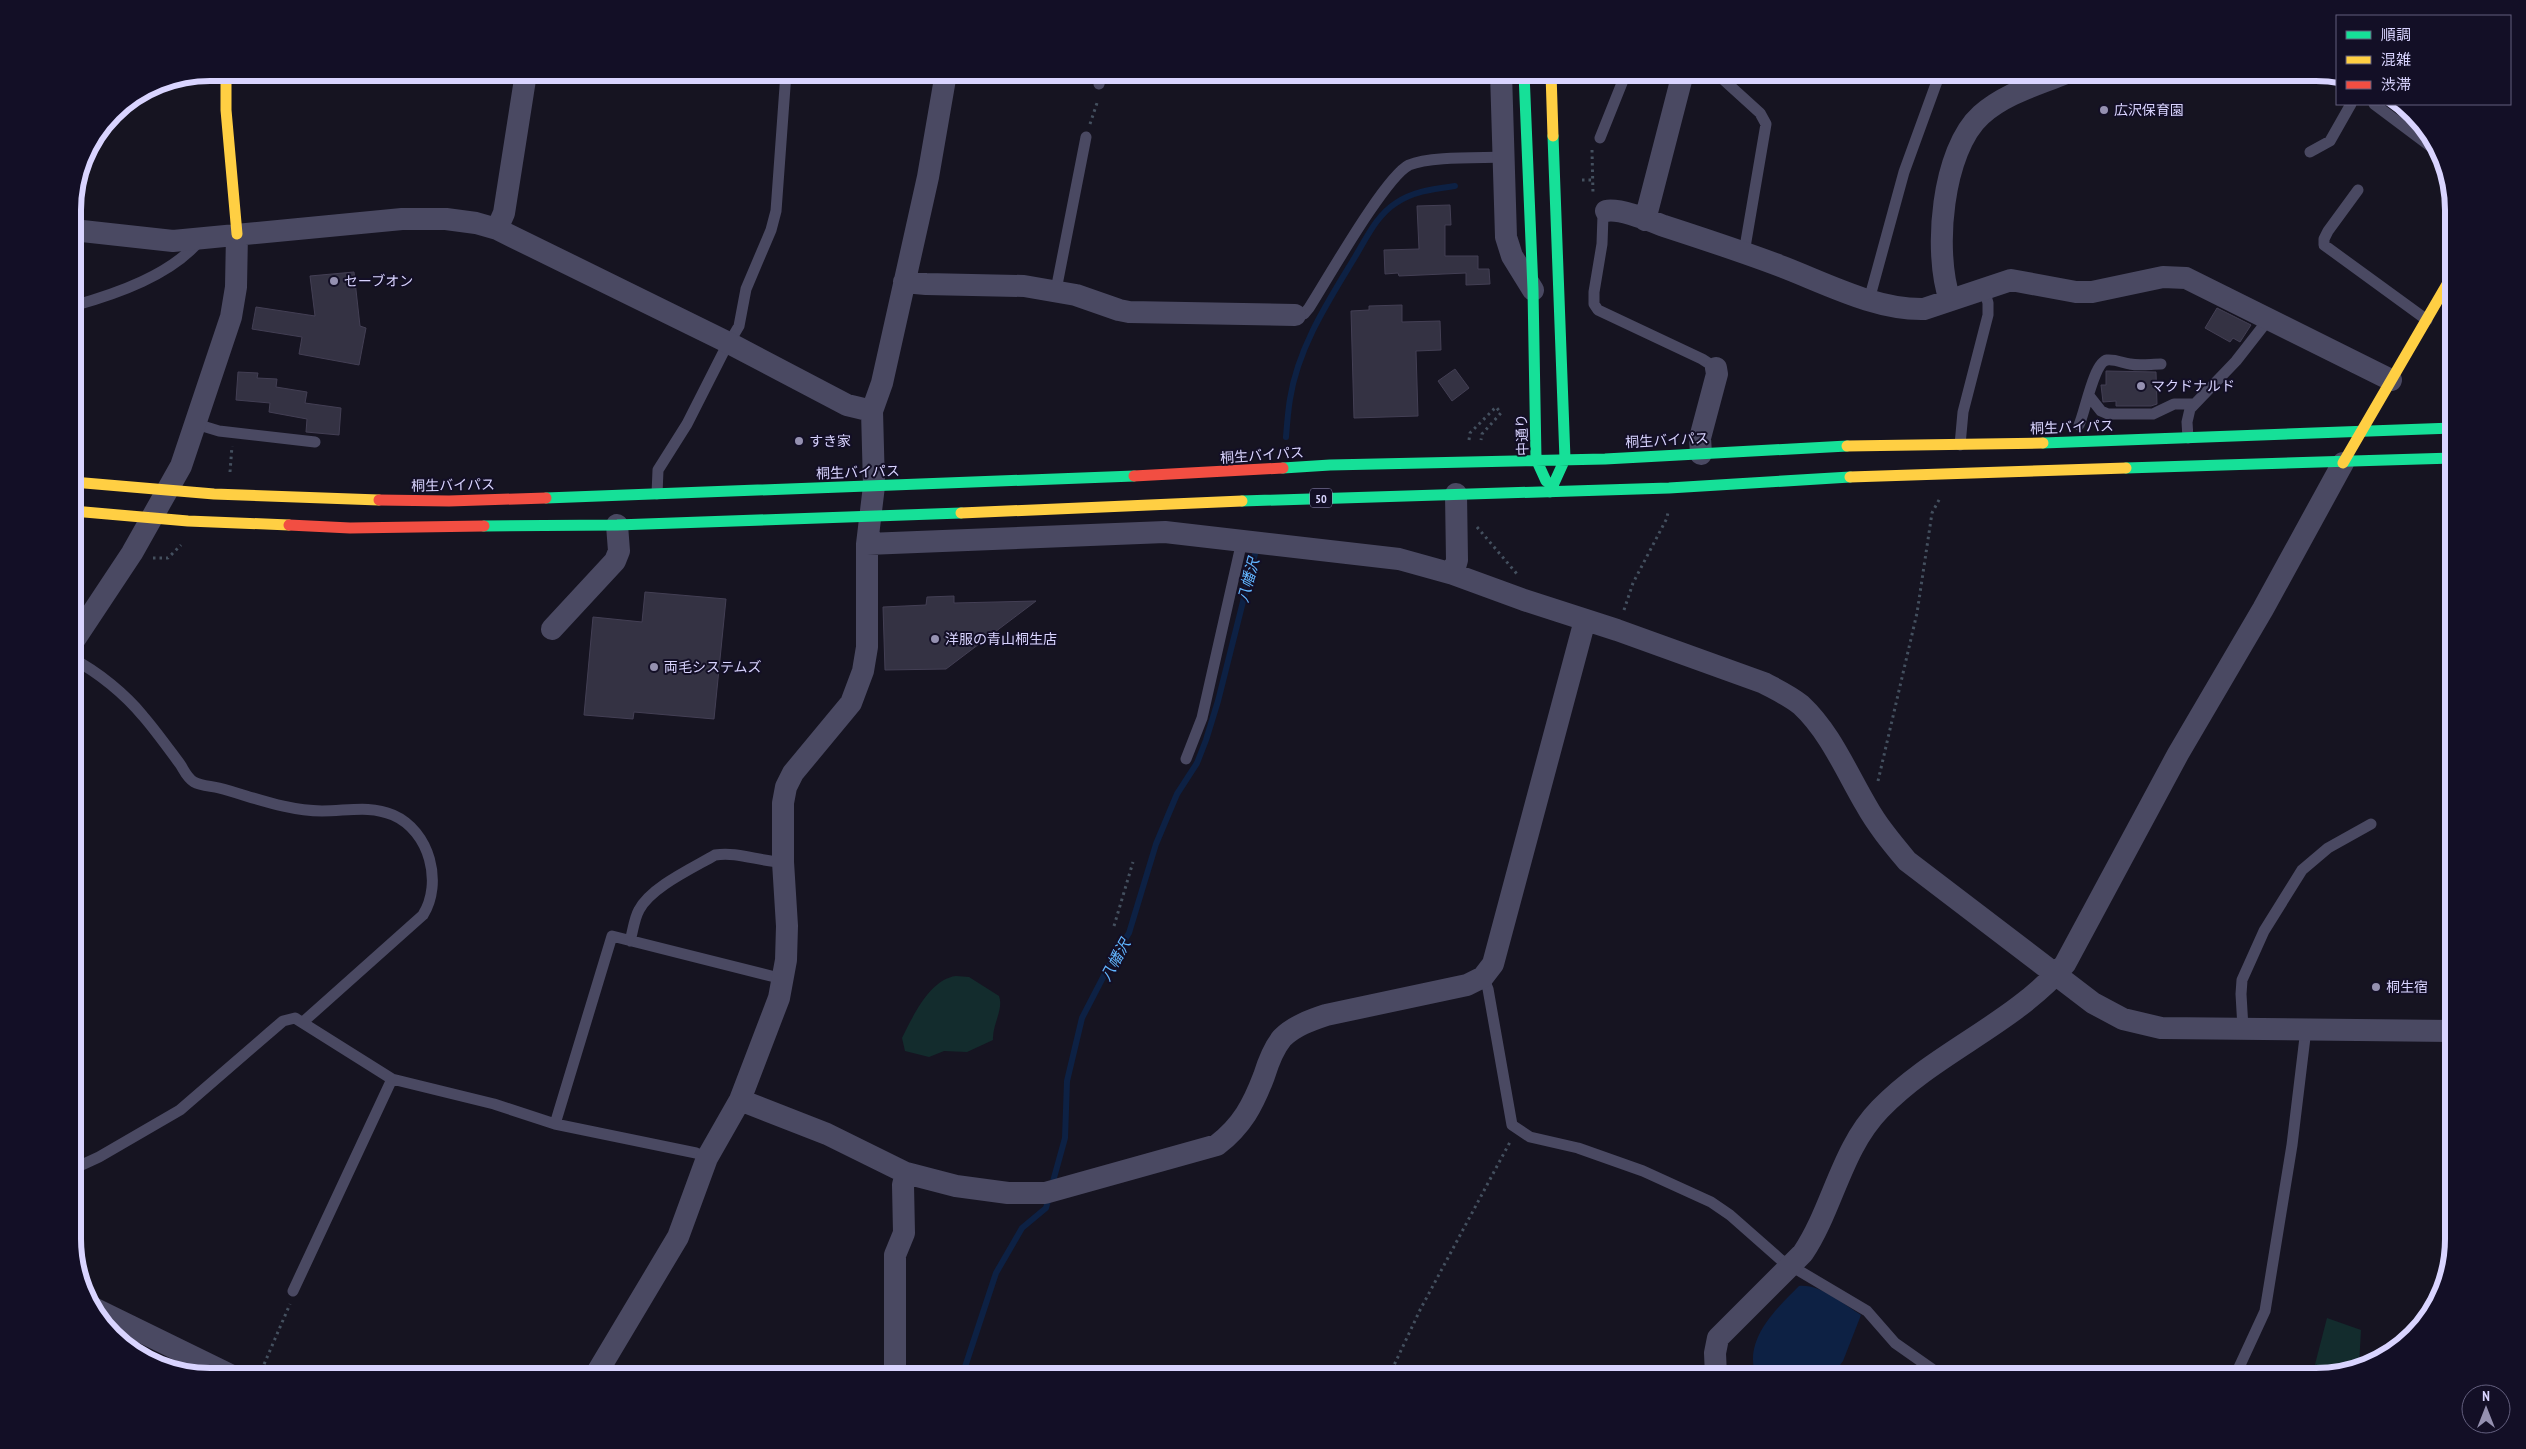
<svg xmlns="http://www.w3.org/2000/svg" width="2526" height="1449" viewBox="0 0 2526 1449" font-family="'PT Sans Narrow','Noto Sans JP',sans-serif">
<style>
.green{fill:#132c2d}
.water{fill:#0d2144}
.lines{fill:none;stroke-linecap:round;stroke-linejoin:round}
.stream{stroke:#0d2144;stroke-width:6}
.building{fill:#343243;stroke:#433f54}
.path{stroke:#44505f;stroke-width:3;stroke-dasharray:2.5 4;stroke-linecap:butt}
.lane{stroke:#4a4962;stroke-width:11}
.street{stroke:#4a4962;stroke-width:22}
.fast{stroke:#16e098;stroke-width:11}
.slow{stroke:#ffcf43;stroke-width:11}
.jam{stroke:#f24e42;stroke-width:11}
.poi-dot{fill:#9591b1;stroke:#130f26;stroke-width:2}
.labels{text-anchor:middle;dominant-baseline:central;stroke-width:4;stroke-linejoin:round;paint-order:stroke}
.shield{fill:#130f26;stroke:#9e99be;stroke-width:1}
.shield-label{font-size:12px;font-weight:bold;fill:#d9d4ff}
.poi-label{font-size:14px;fill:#d9d4ff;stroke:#130f26;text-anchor:start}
.street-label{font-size:14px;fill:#d9d4ff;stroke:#130f26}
.water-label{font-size:15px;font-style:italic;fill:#62b6ff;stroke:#130f26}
.rim{fill:none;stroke:#d9d4ff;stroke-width:6}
</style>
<rect width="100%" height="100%" fill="#161421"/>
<!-- green -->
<path class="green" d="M956 976 969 977 999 996C1004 1009 992 1025 993 1040L967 1052 944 1051 929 1057 905 1051 902 1038C913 1016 930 979 956 976Z
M2327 1318 2361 1330 2359 1365 2312 1376Z"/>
<!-- water -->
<path class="water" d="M1799 1286C1821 1284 1843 1304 1861 1315L1843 1361 1832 1376H1756C1743 1340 1775 1310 1799 1286Z"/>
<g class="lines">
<!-- stream -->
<path class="stream" d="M1286 437C1287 424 1288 411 1290 399 1298 347 1329 300 1355 257 1367 237 1377 215 1396 203 1414 191 1434 189 1455 186
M1052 1185 1065 1138 1067 1081 1082 1018 1112 960 1129 933 1156 844 1177 794 1197 763 1206 740 1218 701 1257 546
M962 1376 996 1273 1022 1228 1046 1208 1049 1197"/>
</g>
<!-- building -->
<path class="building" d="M1450 205 1451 225H1445V256H1478V269H1489L1490 284 1466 285V273L1399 276 1398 273 1385 274 1384 250 1419 249 1417 206Z
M354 272 360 326 366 328 359 365 299 354 302 337 252 329 256 307 315 316 310 276Z
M1402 305V322L1440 321 1441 350 1416 351 1418 416 1354 418 1351 311 1369 310V306Z
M2217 308 2251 325 2240 342 2233 338 2230 342 2205 328Z
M1455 369 1469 388 1452 401 1438 381Z
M2106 371 2156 372 2157 404 2151 406H2116V401L2103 402 2101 385H2106Z
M238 372 258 373 257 378 277 379 276 387 307 392 305 403 341 408 339 435 306 432 307 419 269 412 270 403 236 400Z
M645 592 726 599 714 719 634 712 633 719 584 715 593 617 642 622Z
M954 596V603L1036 601 946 669 885 670 883 607 926 605 927 597Z"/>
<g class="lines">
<!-- path -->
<path class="path" d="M1090 124 1098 100
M1592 150 1593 194
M1582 180H1593
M1469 440 1470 433 1496 407 1501 413 1482 434 1481 440
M230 472 232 446
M1477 527 1517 574
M153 558H168L181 545
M1624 610 1633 583 1667 518 1668 512
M1878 781 1917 613 1932 513 1940 498
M1114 926 1133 862
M259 1376 290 1304
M1389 1376 1420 1310 1510 1142"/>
<!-- lane -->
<path class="lane" d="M1716 73 1760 113 1766 124 1744 253
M1099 84 1102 73
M2374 104 2438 152
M1600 138 1626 73
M2310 152 2330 141 2351 104
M2358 190 2328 231 2324 239V245L2427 320
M1606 211 1603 215 1602 244 1594 292V304L1598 310 1702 359 1716 368
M1056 290 1086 137
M1869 300 1904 172 1940 73
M73 306C116 294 172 275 201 239
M1295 315 1304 314 1309 308C1327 280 1385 177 1409 165 1430 156 1479 158 1504 157
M2090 397 2101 411 2108 414H2153L2174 404H2194
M196 424 219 431 315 442
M2079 425C2085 412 2094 362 2107 360 2115 359 2123 363 2130 364 2140 366 2151 364 2161 364
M2188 438 2187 422 2190 409 2236 361 2268 320
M1960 445 1963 412 1988 315V303L1984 289
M657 494 658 470 687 424 723 353 739 326 746 289 771 230 776 211 786 73
M73 659C98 672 125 694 143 716 156 731 168 748 180 764 184 770 187 778 194 782 201 786 211 786 219 788 253 797 287 811 322 811 347 811 370 805 393 815 430 831 443 883 423 915L303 1022
M1186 759 1202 718 1242 541
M630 941C633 931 634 919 639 910 651 887 693 868 715 855 737 851 761 862 783 862
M1483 977 1488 989 1512 1125 1530 1137 1578 1148 1643 1171 1711 1202 1730 1215 1781 1260 1867 1311 1895 1343 1942 1376
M2243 1028 2241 994 2242 980 2264 931 2302 870 2328 848 2371 824
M555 1124 612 936 783 979
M73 1169 99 1157 180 1110 269 1033 283 1021 295 1018 392 1079 494 1104 555 1124 696 1153 707 1158
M293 1291 392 1079
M2235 1376 2265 1311 2292 1145 2306 1029"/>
<!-- street -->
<path class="street" d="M1501 73 1506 237 1512 256 1533 290
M1606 211C1620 208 1651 221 1664 226 1704 239 1744 252 1783 267 1827 284 1876 310 1924 309L2011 280 2076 292H2092L2163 277 2186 278 2391 380
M1645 220 1683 73
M497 229 504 213 526 73
M73 230 173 241 402 219H446L476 223 497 229 729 343 847 405 872 411
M904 282 926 284 1024 286 1076 295 1119 310 1129 312 1295 315
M1950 300C1933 252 1942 150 1981 115 2006 93 2037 85 2066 73
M1701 454 1700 438 1717 374 1716 368
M867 544 1165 532 1399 559 1453 574 1524 600 1617 630 1764 683C1777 690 1790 696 1801 705 1830 732 1846 771 1866 805 1877 825 1892 843 1907 861L2093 1003 2123 1019 2161 1028 2453 1031
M1453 574 1457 560 1456 494
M552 629 615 561 619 551 617 525
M73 642 132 553 181 466 231 317 236 287 237 234
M740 1100 827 1134 906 1173 956 1186 1008 1193H1045L1217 1145C1242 1126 1253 1105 1264 1076 1268 1063 1273 1049 1282 1038 1294 1026 1311 1020 1326 1015L1467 985 1483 977 1493 964 1585 620
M93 1308 232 1376
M595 1376 678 1237 707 1158 740 1100 779 998 786 960 787 926 783 862V803L786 787 793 773 851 703 863 671 867 647V544L874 486 872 411 882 383 928 177 946 73
M895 1376V1255L904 1233 903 1185 906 1173
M1716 1376 1715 1353 1718 1338 1803 1253C1833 1208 1841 1149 1880 1109 1935 1052 2014 1024 2065 964L2178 754 2263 609 2343 463"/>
<!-- fast -->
<path class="fast" d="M1524 73 1533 290 1536 459 1546 481
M2043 443 2453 428
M1283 468 1330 465 1605 459 1847 446
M2126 468 2453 458
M1550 492 1565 459 1553 136
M546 498 1134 476
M1242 501 1669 488 1850 477
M484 526 617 525 961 513"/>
<!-- slow -->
<path class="slow" d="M226 73V110L237 234
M1551 73 1553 136
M1847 446 2043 443
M2343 463 2453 274
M1850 477 2126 468
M73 482 214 494 379 500
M73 511 188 521 289 525
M961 513 1242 501"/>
<!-- jam -->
<path class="jam" d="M1134 476 1283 468
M379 500 449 501 546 498
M289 525 350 528 484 526"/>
</g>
<!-- markers -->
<g class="poi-dot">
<circle cx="2104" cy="110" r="5"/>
<circle cx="334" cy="281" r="5"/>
<circle cx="2141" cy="386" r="5"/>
<circle cx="799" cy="441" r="5"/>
<circle cx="935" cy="639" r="5"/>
<circle cx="654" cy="667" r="5"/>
<circle cx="2376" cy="987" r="5"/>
</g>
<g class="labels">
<!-- shield labels -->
<rect class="shield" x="1310" y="488.5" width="22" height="19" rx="4"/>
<g class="shield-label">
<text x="1321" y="498">50</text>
</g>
<!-- poi labels -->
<g class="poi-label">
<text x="2114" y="110">広沢保育園</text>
<text x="344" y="281">セーブオン</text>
<text x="2151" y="386">マクドナルド</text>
<text x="809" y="441">すき家</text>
<text x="945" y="639">洋服の青山桐生店</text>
<text x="664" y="667">両毛システムズ</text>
<text x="2386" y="987">桐生宿</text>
</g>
<!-- street labels -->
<g class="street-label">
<text transform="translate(2072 427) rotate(-2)">桐生バイパス</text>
<text transform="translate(1522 435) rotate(-92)">中通り</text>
<text transform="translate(1667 440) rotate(-3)">桐生バイパス</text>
<text transform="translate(1262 455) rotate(-4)">桐生バイパス</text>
<text transform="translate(858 472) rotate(-2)">桐生バイパス</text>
<text transform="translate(453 485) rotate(-1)">桐生バイパス</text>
</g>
<!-- water labels -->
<g class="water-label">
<text transform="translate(1248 580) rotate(-75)">八幡沢</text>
<text transform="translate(1115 960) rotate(-61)">八幡沢</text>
</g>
</g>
<!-- crop -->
<path d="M0 0H2526V1449H0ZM210 81H2316A129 129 0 0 1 2445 210V1239A129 129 0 0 1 2316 1368H210A129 129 0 0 1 81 1239V210A129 129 0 0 1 210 81Z" fill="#130f26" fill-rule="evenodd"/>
<path class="rim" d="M210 81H2316A129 129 0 0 1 2445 210V1239A129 129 0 0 1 2316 1368H210A129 129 0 0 1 81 1239V210A129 129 0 0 1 210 81Z"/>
<!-- legend -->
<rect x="2336" y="15" width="175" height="90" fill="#130f26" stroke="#625e7d"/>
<rect x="2346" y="31" width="25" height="8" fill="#16e098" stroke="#625e7d"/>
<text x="2381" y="40" font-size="15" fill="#d9d4ff">順調</text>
<rect x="2346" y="56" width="25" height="8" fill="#ffcf43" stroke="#625e7d"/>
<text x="2381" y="65" font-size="15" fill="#d9d4ff">混雑</text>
<rect x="2346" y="81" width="25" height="8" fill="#f24e42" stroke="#625e7d"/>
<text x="2381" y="90" font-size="15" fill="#d9d4ff">渋滞</text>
<!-- north arrow -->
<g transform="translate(2486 1409)"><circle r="24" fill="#130f26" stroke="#625e7d"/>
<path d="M0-4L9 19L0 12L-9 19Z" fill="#9591b1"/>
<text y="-8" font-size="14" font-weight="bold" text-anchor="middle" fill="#d9d4ff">N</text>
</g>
</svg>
